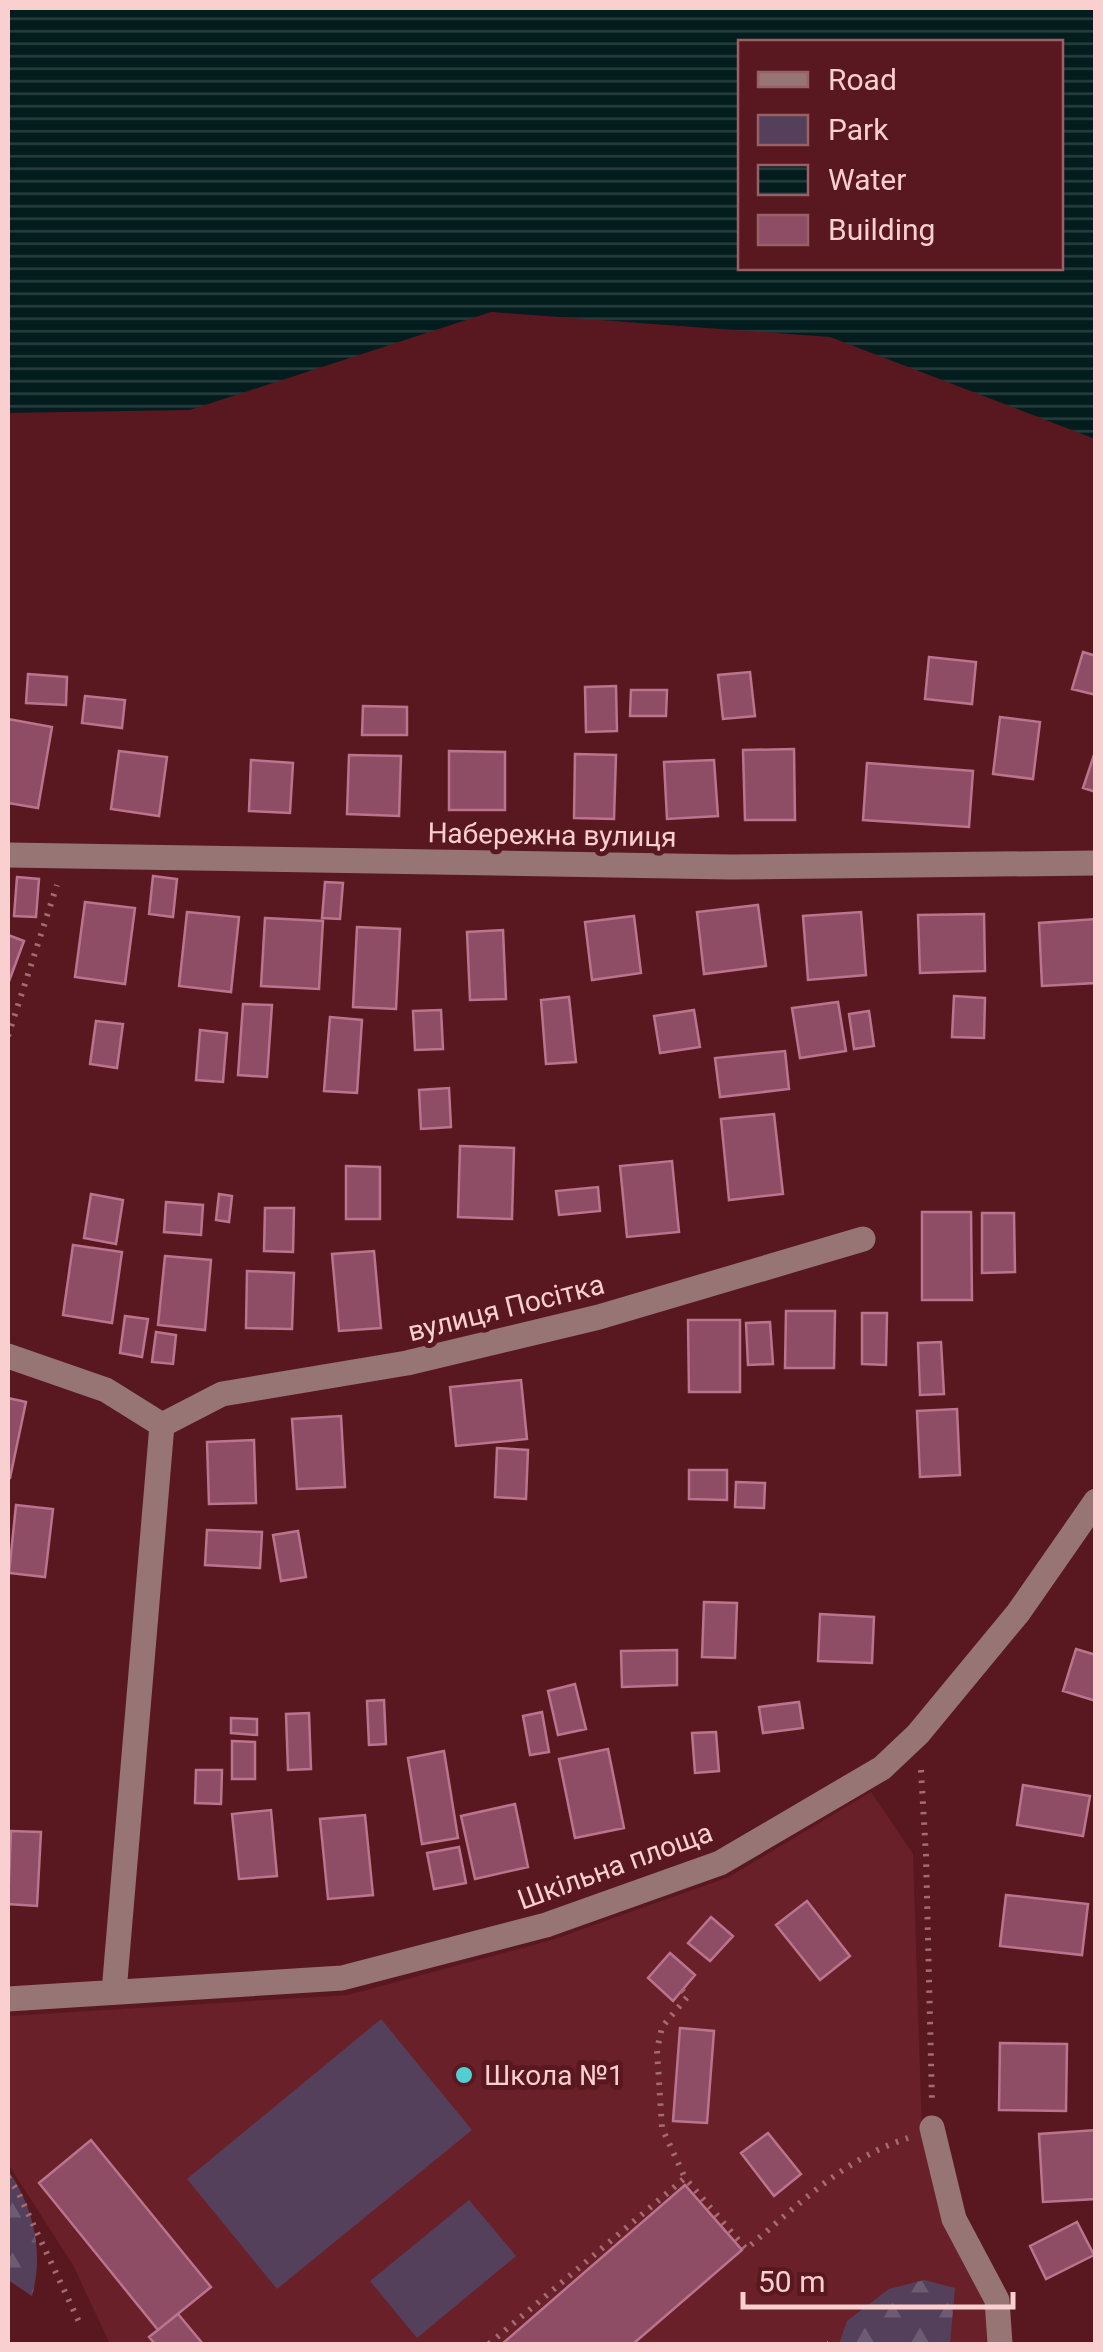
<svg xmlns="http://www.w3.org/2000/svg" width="1103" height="2352" viewBox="0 0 1103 2352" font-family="Roboto,sans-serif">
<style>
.built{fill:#692029}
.forest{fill:url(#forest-firs)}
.park{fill:#54405a}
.water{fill:url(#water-rules);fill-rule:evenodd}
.building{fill:#8f4c65;stroke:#bb748d;stroke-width:2.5}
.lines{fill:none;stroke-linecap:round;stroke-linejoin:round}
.path{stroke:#a36c71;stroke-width:6;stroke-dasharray:2.5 8;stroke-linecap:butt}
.minor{stroke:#977575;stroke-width:25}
.poi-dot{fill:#52cdd0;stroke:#591820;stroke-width:4}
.labels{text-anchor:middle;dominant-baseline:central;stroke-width:10;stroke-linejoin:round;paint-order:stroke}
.street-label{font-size:28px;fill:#f9cfcf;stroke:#591820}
.poi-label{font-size:28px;fill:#f9cfcf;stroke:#591820;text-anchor:start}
</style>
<defs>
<pattern id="forest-firs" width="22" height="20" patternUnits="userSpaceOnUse" patternTransform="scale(2.5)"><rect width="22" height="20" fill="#54405a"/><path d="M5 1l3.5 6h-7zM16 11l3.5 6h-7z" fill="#6d5b71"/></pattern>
<pattern id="water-rules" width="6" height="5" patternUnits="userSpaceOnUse" patternTransform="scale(2.5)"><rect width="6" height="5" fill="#031d1e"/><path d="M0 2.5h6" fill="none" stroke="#283d3e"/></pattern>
</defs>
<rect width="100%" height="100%" fill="#591820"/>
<!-- built -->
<path class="built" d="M871 1792 913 1854 922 2133 985 2301 987 2344H110L73 2265 8 2164V2016L348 1995 552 1940 729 1877Z"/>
<!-- forest -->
<path class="forest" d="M8 2170C34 2208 44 2252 32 2296L8 2280Z
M924 2280 955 2288 950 2344H839L847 2321 889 2289Z"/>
<!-- park -->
<path class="park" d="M381 2019 472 2130 277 2289 187 2179Z
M469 2200 516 2256 417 2338 370 2281Z"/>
<!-- water -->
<path class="water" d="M8 8H1095V439L830 337 491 312 190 410 8 413ZM740 42H1060V268H740Z"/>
<!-- building -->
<path class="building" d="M1083 652 1096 656V695L1072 689Z
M929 657 976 662 972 704 925 699Z
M750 672 755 716 723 719 718 675Z
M28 674 67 677 66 705 26 703Z
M616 686 617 731 586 732 585 687Z
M631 690H667L666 716H630Z
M85 696 125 700 122 728 82 723Z
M363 706 407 707V735H362Z
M1000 717 1040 722 1033 779 993 774Z
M8 719 52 727 38 808 8 803Z
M794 749 795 820H745L743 750Z
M1096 749V792L1083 788Z
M119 751 167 757 159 816 111 809Z
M449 751 505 752V810H449Z
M575 754 616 755 614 819 574 818Z
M349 755 401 756 399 816 347 814Z
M251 760 293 763 290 813 249 811Z
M714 760 718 816 667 819 664 762Z
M867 763 973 771 969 827 863 820Z
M153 876 177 879 173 917 149 914Z
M17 877 39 879 36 917 14 916Z
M325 882 343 883 340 919 322 918Z
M85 902 135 908 125 984 75 977Z
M758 905 766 966 704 974 697 912Z
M187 912 239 917 231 992 179 986Z
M861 912 866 975 808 980 803 916Z
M984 914 985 971 920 973 918 915Z
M634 916 641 973 592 980 585 922Z
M265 918 323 921 319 989 261 986Z
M1096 919V983L1042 986 1039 923Z
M357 927 400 929 396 1009 353 1007Z
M503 930 506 999 470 1000 467 932Z
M8 935 24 941 8 984Z
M954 996 985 998 984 1038 952 1037Z
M569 997 576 1062 546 1064 541 1000Z
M838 1002 846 1051 800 1058 792 1008Z
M243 1004 272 1005 267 1077 238 1075Z
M441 1010 443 1049 415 1050 413 1011Z
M694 1010 700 1047 660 1053 654 1016Z
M869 1011 874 1046 854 1049 849 1014Z
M330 1017 362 1020 357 1093 324 1091Z
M96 1021 123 1024 117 1068 90 1064Z
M200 1030 227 1033 223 1082 196 1080Z
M785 1051 789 1089 720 1097 715 1058Z
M449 1088 451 1127 421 1129 419 1090Z
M774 1114 783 1194 729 1200 721 1119Z
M460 1146 514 1148 512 1219 458 1217Z
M672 1161 679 1232 627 1237 620 1166Z
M346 1166 380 1167V1219H346Z
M598 1187 600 1211 559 1215 556 1191Z
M91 1194 123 1200 116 1244 84 1238Z
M219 1194 232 1196 229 1222 216 1220Z
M166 1202 203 1205 201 1235 164 1232Z
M265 1208H294L293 1252 264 1251Z
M922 1212H971L972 1300H922Z
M982 1213H1014L1015 1272 982 1273Z
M73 1245 122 1252 112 1323 63 1315Z
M374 1251 381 1328 339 1331 332 1254Z
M165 1256 211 1260 205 1330 158 1325Z
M247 1271 294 1273 292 1329 246 1328Z
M786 1311H835L834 1368H785Z
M862 1313H887L886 1365 862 1364Z
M125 1316 148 1319 142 1357 120 1353Z
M688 1320H740V1392H689Z
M770 1322 773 1364 748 1365 746 1323Z
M156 1332 176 1335 173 1364 152 1362Z
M941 1342 944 1394 920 1395 918 1343Z
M521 1380 527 1439 456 1446 450 1387Z
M8 1398 26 1402 10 1478H8Z
M957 1409 960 1475 920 1477 917 1411Z
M341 1416 345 1487 297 1489 292 1419Z
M254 1440 256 1503 209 1504 207 1442Z
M497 1448 528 1450 526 1499 495 1497Z
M689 1470H727V1500L689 1499Z
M736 1482 765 1483 764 1508 735 1507Z
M16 1505 53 1509 45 1577 9 1573Z
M207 1530 262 1532 260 1568 205 1565Z
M298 1531 306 1577 281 1581 273 1535Z
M704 1602 737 1603 735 1658 702 1657Z
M820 1614 874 1617 872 1663 818 1661Z
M1076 1649 1096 1655V1701L1063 1691Z
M677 1650V1685L622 1687 621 1651Z
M575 1684 586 1729 558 1735 548 1691Z
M384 1700 386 1744 369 1745 367 1701Z
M799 1702 803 1728 763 1733 759 1707Z
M542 1712 549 1752 530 1755 523 1716Z
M309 1713 311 1769 288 1770 286 1714Z
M231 1718 257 1719V1735L231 1733Z
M716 1732 719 1771 695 1773 692 1733Z
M232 1741 255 1742V1779H232Z
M608 1749 624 1828 575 1838 559 1759Z
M444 1751 458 1838 422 1844 408 1758Z
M196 1770H222L221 1804 195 1803Z
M1023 1785 1090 1796 1083 1836 1017 1825Z
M515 1804 528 1867 475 1879 461 1816Z
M271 1810 277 1876 239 1879 232 1814Z
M365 1815 373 1895 328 1899 320 1819Z
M11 1831 41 1832 37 1906 8 1904Z
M459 1847 466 1883 434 1889 427 1853Z
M1006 1895 1088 1904 1082 1955 1000 1946Z
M807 1901 850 1956 820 1980 776 1925Z
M711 1917 733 1936 710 1961 688 1943Z
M670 1953 695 1975 673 2001 648 1978Z
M680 2028 714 2031 707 2123 673 2121Z
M1000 2043 1067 2044 1066 2111 999 2110Z
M1096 2130V2199L1043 2202 1039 2134Z
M768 2133 801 2174 774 2196 741 2153Z
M91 2140 211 2287 158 2330 39 2183Z
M685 2185 742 2250 633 2344H502Z
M1077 2222 1094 2255 1046 2279 1030 2246Z
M178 2314 203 2344H155L149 2337Z"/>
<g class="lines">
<!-- path -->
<path class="path" d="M8 1036 57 885
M921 1770 926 1856 932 2102
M682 1990 688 1996 662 2027 657 2050 662 2128 685 2178
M8 2177 18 2192 80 2324
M489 2344 685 2178 746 2249C796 2207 844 2158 908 2138
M827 2344H828"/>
<!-- minor -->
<path class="minor" d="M8 855 731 867 1096 863
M8 1356 106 1390 162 1425
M162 1425 222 1394 407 1363 599 1317 863 1239
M114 1992 162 1425
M8 1999 342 1978 546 1925 720 1863 882 1768 918 1734 1018 1613 1096 1501
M932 2128 954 2219 997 2300 1000 2344"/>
</g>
<!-- markers -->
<circle class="poi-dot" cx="464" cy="2075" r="10"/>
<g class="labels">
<!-- street labels -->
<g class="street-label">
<text transform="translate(552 835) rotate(1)">Набережна вулиця</text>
<text transform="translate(506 1308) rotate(-14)">вулиця Посітка</text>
<text transform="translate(615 1866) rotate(-20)">Шкільна площа</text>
</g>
<!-- poi labels -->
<g class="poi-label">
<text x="484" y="2075">Школа №1</text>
</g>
</g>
<!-- border -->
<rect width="1103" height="2352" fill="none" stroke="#f9cfcf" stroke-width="20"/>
<!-- legend -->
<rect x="738" y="40" width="325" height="230" fill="#591820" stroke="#996166" stroke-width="2.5"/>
<rect x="758" y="72" width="50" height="15" fill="#977575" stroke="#996166" stroke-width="2.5"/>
<text x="828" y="90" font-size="30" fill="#f9cfcf">Road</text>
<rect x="758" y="115" width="50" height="30" fill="#54405a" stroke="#996166" stroke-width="2.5"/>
<text x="828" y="140" font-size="30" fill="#f9cfcf">Park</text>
<rect x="758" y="165" width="50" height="30" fill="url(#water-rules)" stroke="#996166" stroke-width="2.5"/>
<text x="828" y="190" font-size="30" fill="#f9cfcf">Water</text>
<rect x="758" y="215" width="50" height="30" fill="#8f4c65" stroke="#996166" stroke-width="2.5"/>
<text x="828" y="240" font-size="30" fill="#f9cfcf">Building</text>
<!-- scale -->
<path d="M743 2292v15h270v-15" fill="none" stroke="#f9cfcf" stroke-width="5"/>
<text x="758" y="2292" font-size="30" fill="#f9cfcf" stroke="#591820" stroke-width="8" paint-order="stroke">50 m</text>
</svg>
